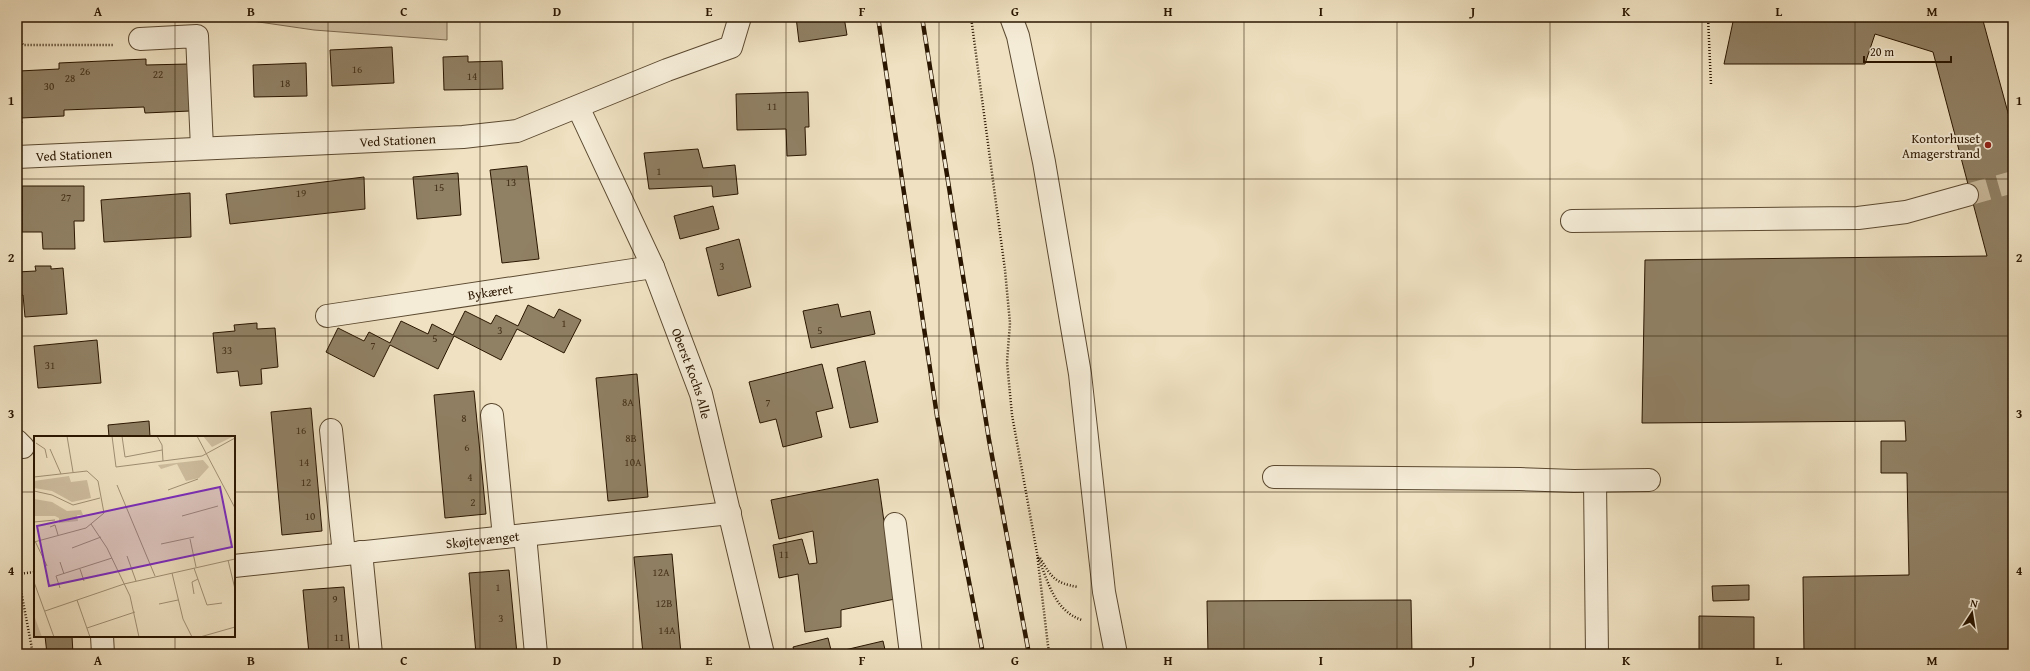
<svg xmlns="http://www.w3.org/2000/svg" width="2030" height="671" viewBox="0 0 2030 671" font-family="'Gentium Book Plus',serif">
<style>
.green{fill:#cebea0;stroke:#7c6a50}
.building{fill:#908064;stroke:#2a1600}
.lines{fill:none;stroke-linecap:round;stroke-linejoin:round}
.minor-tunnel{stroke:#c8b89a;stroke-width:22;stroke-dasharray:22 11;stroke-linecap:butt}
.minor-casing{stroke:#5b4930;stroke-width:24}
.path{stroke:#2a1600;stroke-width:2.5;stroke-dasharray:1 2;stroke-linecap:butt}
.minor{stroke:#f5ecd7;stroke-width:22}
.rail-casing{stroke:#2a1600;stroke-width:4.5}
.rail{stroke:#f5ecd7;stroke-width:3;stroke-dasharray:9;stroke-linecap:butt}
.grid{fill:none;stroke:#2a1600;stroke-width:1;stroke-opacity:0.55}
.poi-dot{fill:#8f2418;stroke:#f5ecd7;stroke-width:1.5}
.labels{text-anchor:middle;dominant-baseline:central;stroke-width:4;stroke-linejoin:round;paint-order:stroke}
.number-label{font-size:11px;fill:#443019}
.poi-label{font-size:13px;fill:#2a1600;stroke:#f5ecd7;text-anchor:end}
.street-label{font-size:13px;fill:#2a1600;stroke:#f5ecd7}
.inset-road{fill:none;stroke:#a09074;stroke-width:1}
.view{fill:#7b2cbf;fill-opacity:0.15;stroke:#7b2cbf;stroke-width:2}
.inset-edge{fill:none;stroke:#2a1600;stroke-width:2}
.neatline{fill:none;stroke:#2a1600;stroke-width:1.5}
.grid-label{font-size:13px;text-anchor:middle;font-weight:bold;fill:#2a1600}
</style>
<rect width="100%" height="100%" fill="#efe1c1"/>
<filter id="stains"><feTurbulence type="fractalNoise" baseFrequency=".005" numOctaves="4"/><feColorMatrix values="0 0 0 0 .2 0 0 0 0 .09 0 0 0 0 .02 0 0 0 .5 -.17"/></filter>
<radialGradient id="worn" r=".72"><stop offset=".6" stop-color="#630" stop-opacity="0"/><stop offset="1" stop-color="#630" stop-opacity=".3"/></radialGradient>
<!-- green -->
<path class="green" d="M246 17H447V40L314 30 245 20Z"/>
<!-- building -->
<path class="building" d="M796 17H844L847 35 799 42Z
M1734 17H1982L2013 131V654H1804L1803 577 1909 575 1907 473H1881V441H1906L1905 421 1642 423 1645 260 1987 256 1933 52 1875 34 1865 64H1724Z
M392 47 394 83 332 86 330 50Z
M468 56V62L502 61 503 89 444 90 443 57Z
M146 59V65L188 64 190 111 145 113 144 107 64 110V116L21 118 22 123H17V77H19V71L59 69V63Z
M306 63 307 96 254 97 253 65Z
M808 92 809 127H805L806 155 787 156 786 129 737 130 736 94Z
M698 149 703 168 735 165 738 194 713 197 712 186 649 189 644 153Z
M527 166 539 259 502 263 490 170Z
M458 173 461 215 417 219 413 177Z
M364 177 365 209 230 224 226 194Z
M22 186H84V221H74L75 249H43L42 232H22Z
M190 193 191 237 104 242 101 200Z
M713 206 719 229 680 239 674 216Z
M739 239 751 287 718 296 706 248Z
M35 266H51V269L63 268 67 314 25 317 23 295 17 296V272L36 271Z
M838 304 841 317 870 311 875 334 811 348 803 311Z
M528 305 554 318 559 309 581 320 564 353 517 329 501 360 454 336 438 369 390 345 374 377 326 352 338 328 364 341 369 332 390 343 401 321 428 334 432 324 453 335 465 311 491 324 496 315 518 326Z
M257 323V329L275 328 278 367 261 369 262 384 240 386 238 371 217 373 213 333 235 331 234 325Z
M97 340 101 383 38 388 34 346Z
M865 361 878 422 850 428 837 368Z
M822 364 833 408 816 412 822 437 783 447 776 419 760 423 749 382Z
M637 374 648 497 608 501 596 378Z
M474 391 486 514 445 518 434 395Z
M311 408 322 531 282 535 271 412Z
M149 421 150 437H109L108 425Z
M878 479 895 599 841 610V627L805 632 798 574 779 578 773 545 802 539 809 564 817 563 813 531 779 539 771 500Z
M672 554 681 654H643L634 557Z
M509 570 517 654H476L469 573Z
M1749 585V600L1713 601 1712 586Z
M344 587 350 654H309L303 590Z
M1411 600 1412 654H1208L1207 601Z
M1699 616 1754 617V650L1744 651V654H1709V650H1699Z
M45 636H72L73 654H47Z
M828 638 832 654H795L793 647Z
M883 641 886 654 832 653Z"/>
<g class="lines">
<!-- minor-tunnel -->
<path class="minor-tunnel" d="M1967 195 2013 182"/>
<!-- minor casing -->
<g class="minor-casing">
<g id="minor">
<path d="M1011 17 1018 36 1044 162 1080 374 1104 592 1116 654"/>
<path d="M140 39 197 36 202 148"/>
<path id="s1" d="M578 107 653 267 701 394 763 654"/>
<path id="s2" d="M17 157 463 137 517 131 667 70 731 47 740 17"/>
<path d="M1572 221 1858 218 1906 212 1967 195"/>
<path id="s3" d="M327 316 653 267"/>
<path d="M492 415 504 537"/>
<path d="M331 430 344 554"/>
<path d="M17 441 23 447"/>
<path d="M1274 477 1520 479 1574 481 1649 480"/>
<path d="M1595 481 1597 654"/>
<path d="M895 524 911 654"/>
<path d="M525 535 536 654"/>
<path d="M361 552 371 654"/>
<path id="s4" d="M234 566 730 513"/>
<path d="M102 636 103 654"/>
</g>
</g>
<!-- path -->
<path class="path" d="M971 17 1005 270 1010 323 1007 362 1012 415 1037 553 1049 654
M1708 17 1711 85
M17 33 23 45H114
M1038 557C1048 581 1054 611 1082 620
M1040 558C1052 578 1055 583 1078 587
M17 570 33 654
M18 574 35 572"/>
<!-- minor -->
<use href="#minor" class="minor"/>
<!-- rail casing -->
<g class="rail-casing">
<path id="rail" d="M878 17 937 416 983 654
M922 17 989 440 1029 654"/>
</g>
<!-- rail -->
<use href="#rail" class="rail"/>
</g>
<!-- grid -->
<path class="grid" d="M175 17V437M328 17V654M480 17V654M633 17V654M786 17V654M939 17V654M1091 17V654M1244 17V654M1397 17V654M1550 17V654M1702 17V654M1855 17V654M17 179H2013M17 336H2013M17 492H35M234 492H2013M175 636V654"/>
<!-- markers -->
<circle class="poi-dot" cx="1988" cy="145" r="4"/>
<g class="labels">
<!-- number labels -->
<g class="number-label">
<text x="357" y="69">16</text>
<text x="85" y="71">26</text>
<text x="158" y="74">22</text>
<text x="472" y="76">14</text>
<text x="70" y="78">28</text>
<text x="285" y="83">18</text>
<text x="49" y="86">30</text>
<text x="772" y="106">11</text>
<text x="659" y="171">1</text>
<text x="511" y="182">13</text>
<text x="439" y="187">15</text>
<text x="301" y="193">19</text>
<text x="66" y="197">27</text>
<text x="722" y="266">3</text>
<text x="564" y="323">1</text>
<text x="500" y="330">3</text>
<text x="820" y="330">5</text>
<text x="435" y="338">5</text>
<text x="373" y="345">7</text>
<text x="227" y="350">33</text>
<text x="50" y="365">31</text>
<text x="628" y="402">8A</text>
<text x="768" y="402">7</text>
<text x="464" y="418">8</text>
<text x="301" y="430">16</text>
<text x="631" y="438">8B</text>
<text x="467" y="447">6</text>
<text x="304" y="462">14</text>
<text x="633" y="462">10A</text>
<text x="470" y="477">4</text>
<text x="306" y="482">12</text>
<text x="473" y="502">2</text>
<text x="310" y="516">10</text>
<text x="784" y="554">11</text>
<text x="661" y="572">12A</text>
<text x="498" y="587">1</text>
<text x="335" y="599">9</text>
<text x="664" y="603">12B</text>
<text x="501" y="618">3</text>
<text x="667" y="630">14A</text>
<text x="339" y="637">11</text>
</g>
<!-- poi labels -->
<g class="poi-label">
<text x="1980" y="138">Kontorhuset<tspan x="1980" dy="15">Amagerstrand</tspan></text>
</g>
<!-- street labels -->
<g class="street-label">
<text stroke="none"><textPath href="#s2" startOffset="381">Ved Stationen</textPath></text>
<text stroke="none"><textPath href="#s2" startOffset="57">Ved Stationen</textPath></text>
<text stroke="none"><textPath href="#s3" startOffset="165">Bykæret</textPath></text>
<text stroke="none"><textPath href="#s1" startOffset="290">Oberst Kochs Alle</textPath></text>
<text stroke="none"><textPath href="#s4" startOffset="250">Skøjtevænget</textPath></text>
</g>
</g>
<!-- overview -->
<g transform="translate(34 436)">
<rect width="201" height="201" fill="#efe1c1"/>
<path d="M169 0H200L178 11ZM169 24 175 31 165 42 152 45 143 28 127 33 124 29ZM35 40 37 46 53 44 57 62 38 66 18 55 0 52V45ZM0 63 18 66 33 75 47 74 49 79H43L44 85 25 87V82L21 80H0ZM1 182 8 201H0Z" fill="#cebea0"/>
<path class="inset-road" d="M33 0 39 36M78 0 82 31 168 20 201 2M88 0 91 21 128 14M123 0 128 9 129 25M163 0 201 72M2 7 11 13 13 22M16 13 27 38M0 41 53 35 64 45 70 77 52 92 0 106M83 49 121 140M134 54 164 43M0 55 18 59 39 69 66 62M148 80 184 70M0 86 21 84M57 88 73 112 96 160 105 201M16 91 21 89 24 99M156 103 162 131M1 105 13 130M127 108 160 101M38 112 67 101M93 120 102 145M194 124 201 153M26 126 30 138M160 132 173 169 188 167M46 133 50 145M138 137 149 183 158 201M0 146 20 201M26 152 22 140 78 122M160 158 158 146 164 143M43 164 56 201M125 168 144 164M11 175 90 148 201 123M53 192 101 176M166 201 201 191"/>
<path class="view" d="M186 51 198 111 15 150 3 90Z"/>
<rect width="201" height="201" class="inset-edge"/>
</g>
<!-- margin -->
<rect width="2030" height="671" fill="none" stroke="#efe1c1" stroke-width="44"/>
<!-- north arrow -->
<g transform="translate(1972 613) rotate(12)" stroke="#f5ecd7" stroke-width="3" paint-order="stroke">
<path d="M0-3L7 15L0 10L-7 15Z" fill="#2a1600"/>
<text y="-6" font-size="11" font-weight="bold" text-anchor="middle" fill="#2a1600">N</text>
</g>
<!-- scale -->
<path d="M1864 56v6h87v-6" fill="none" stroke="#2a1600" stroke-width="2"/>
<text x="1870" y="56" font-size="12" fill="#2a1600" stroke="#f5ecd7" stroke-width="3" paint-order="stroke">20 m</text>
<rect x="22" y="22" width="1986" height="627" class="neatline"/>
<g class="grid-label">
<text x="98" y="16">A</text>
<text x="251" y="16">B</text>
<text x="404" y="16">C</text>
<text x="557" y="16">D</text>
<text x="709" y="16">E</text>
<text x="862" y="16">F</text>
<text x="1015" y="16">G</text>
<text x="1168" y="16">H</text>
<text x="1321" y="16">I</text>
<text x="1473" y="16">J</text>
<text x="1626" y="16">K</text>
<text x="1779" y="16">L</text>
<text x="1932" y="16">M</text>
<text x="11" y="105">1</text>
<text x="2019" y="105">1</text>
<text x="11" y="262">2</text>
<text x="2019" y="262">2</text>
<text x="11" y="418">3</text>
<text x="2019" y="418">3</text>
<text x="11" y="575">4</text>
<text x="2019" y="575">4</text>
<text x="98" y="665">A</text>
<text x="251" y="665">B</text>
<text x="404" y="665">C</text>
<text x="557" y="665">D</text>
<text x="709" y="665">E</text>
<text x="862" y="665">F</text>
<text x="1015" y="665">G</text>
<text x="1168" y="665">H</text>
<text x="1321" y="665">I</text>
<text x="1473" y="665">J</text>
<text x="1626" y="665">K</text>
<text x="1779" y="665">L</text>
<text x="1932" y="665">M</text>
</g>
<rect width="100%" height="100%" filter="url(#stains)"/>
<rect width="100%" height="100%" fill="url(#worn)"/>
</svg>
